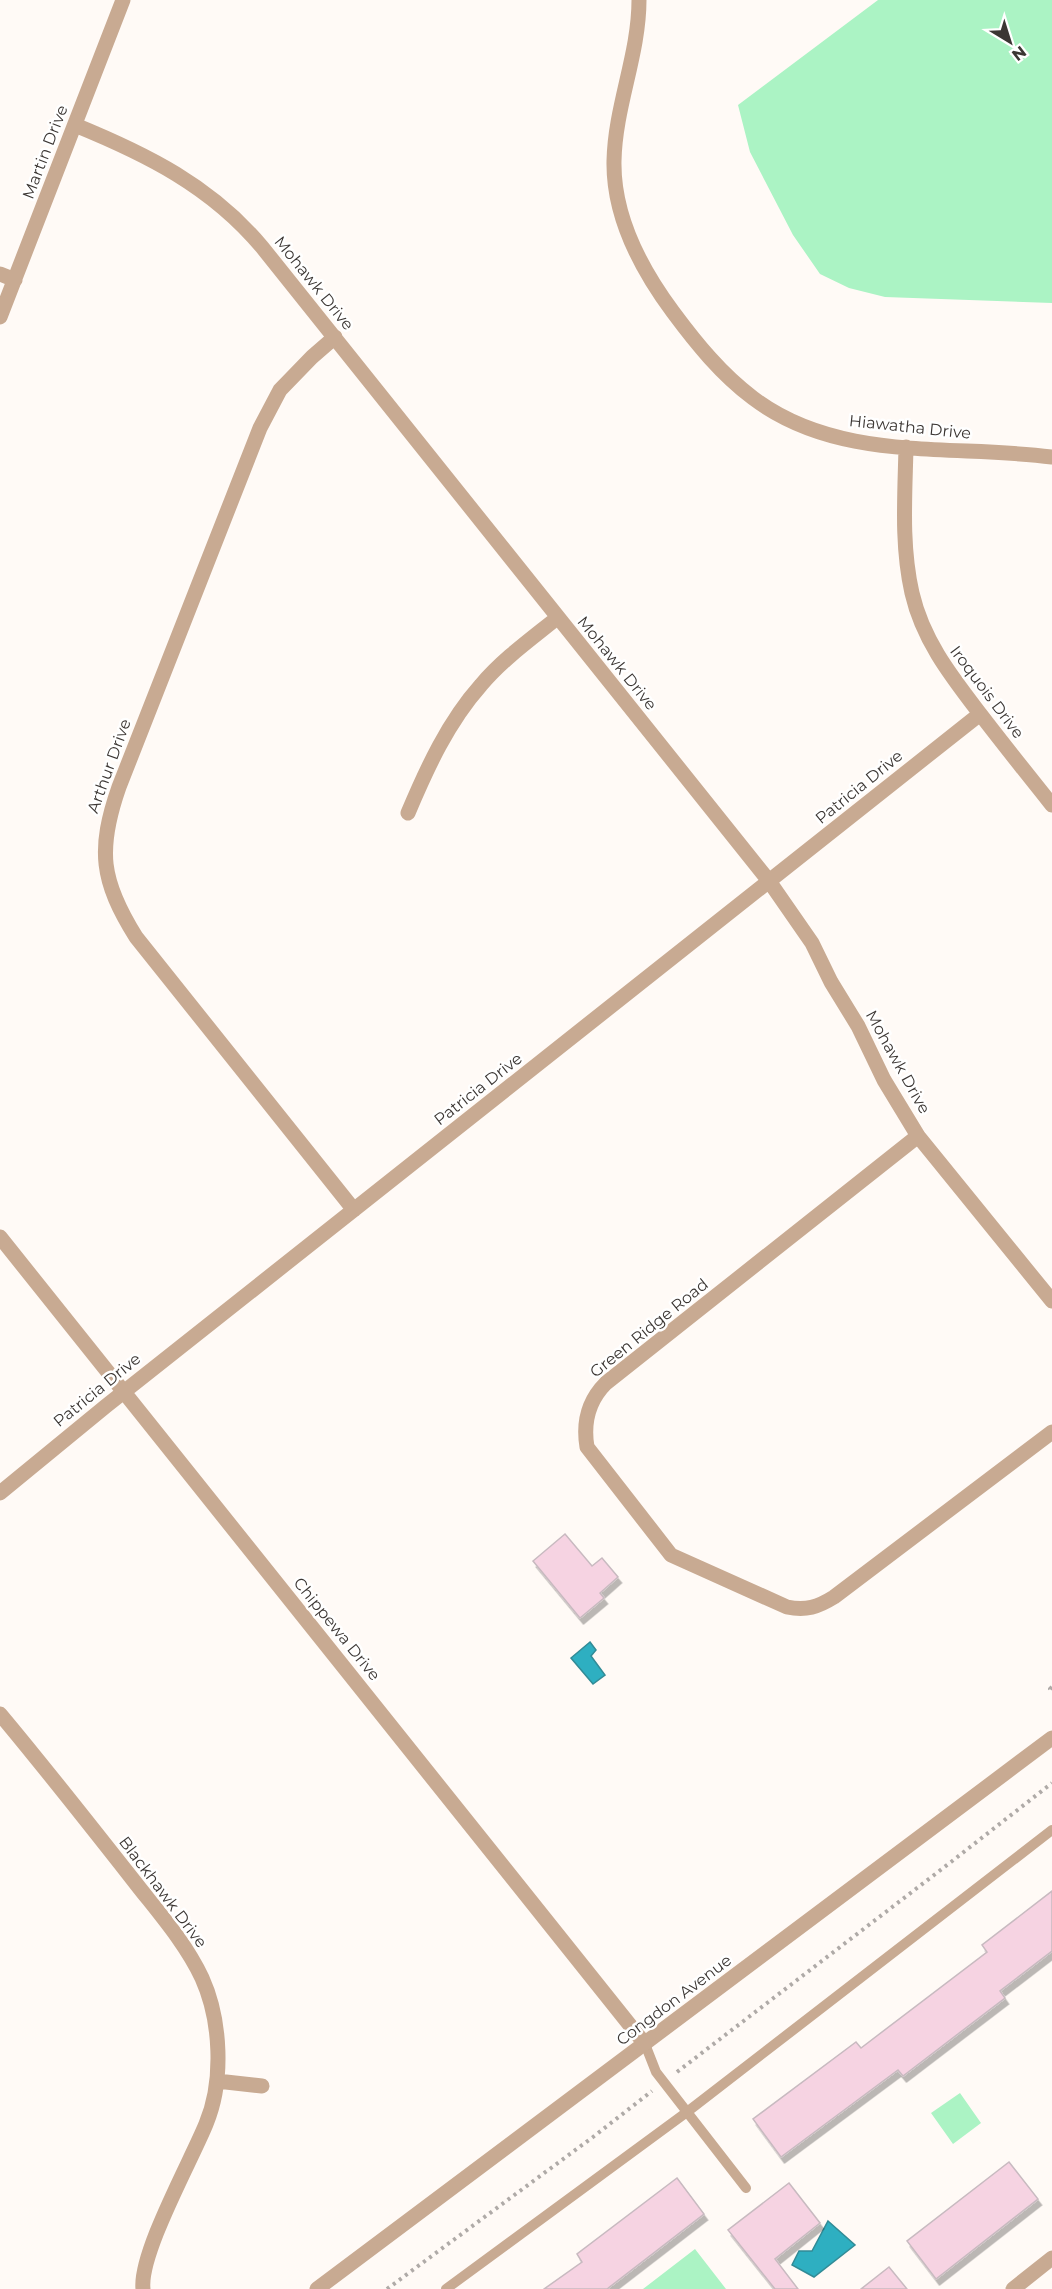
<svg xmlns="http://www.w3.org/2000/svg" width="1052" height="2289" viewBox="0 0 1052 2289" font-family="Montserrat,sans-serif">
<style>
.green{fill:#abf3c4}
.water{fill:#2eafc1;stroke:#328b96;stroke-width:1.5}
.building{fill:#f6d3e2;stroke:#c8bac0;stroke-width:1.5;filter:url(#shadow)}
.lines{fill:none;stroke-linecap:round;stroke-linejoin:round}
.path{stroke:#afaaa7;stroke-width:4;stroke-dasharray:3 4.5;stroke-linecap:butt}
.service{stroke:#c8aa92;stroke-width:10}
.minor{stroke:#c8aa92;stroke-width:15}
.tertiary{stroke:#c8aa92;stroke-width:15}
.labels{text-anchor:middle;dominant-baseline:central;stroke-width:5;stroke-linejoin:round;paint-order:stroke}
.street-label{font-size:16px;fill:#3b3633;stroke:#fff}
</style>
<defs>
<filter id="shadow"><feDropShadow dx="3.5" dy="6" stdDeviation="0" flood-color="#0004"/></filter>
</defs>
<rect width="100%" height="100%" fill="#fffaf6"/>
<!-- green -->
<path class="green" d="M878 0H1052V303L885 297 849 288 820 274 793 235 750 152 738 105Z
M960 2093 981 2123 953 2144 931 2113Z
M695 2249 726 2289H643Z"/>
<!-- water -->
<path class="water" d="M590 1642 596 1650 591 1656 605 1675 593 1684 571 1658Z
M828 2221 855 2245 814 2277 792 2265 799 2251H812Z"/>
<!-- building -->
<path class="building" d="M565 1534 592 1566 602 1558 618 1577 600 1593 604 1598 580 1618 533 1561Z
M1052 1891V1951L1000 1991 1005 1998 903 2076 898 2070 781 2157 753 2119 856 2042 861 2048 987 1952 982 1945Z
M1009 2162 1038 2199 936 2279 907 2241Z
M677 2178 704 2214 607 2289H544L582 2262 577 2254Z
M789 2183 820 2223 775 2259 798 2289H775L728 2230Z
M889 2267 907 2289H861Z"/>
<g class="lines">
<!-- path -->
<path class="path" d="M1052 1687 1050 1689 1052 1692
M677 2072 951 1862 1052 1783
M387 2289 593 2137 652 2091"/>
<!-- service -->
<path class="service" d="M645 2044 656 2072 746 2188
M446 2289 687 2112 1052 1830"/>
<!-- minor -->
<path class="minor" d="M639 0C639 55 615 106 614 161 613 216 641 269 673 312 696 343 721 374 753 398 839 463 952 444 1052 457
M75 125C146 154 211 186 262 247L769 881 812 943 831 982 858 1026 884 1080 918 1136 1052 1301
M0 274 15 280
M0 317 123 0
M335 337 312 357 280 390 260 428 119 787C97 850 101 881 136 937L354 1210
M906 447C905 495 901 545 912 593 923 641 952 677 981 715 1004 745 1028 775 1052 805
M408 813C427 768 448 722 481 685 503 659 531 639 557 618
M918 1136 606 1383C588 1401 583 1423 587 1447L671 1555 787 1607C806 1611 818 1607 834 1597L1052 1432
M0 1237 645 2044
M0 1493 106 1406 980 714
M0 1714C46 1769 90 1825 134 1881 158 1912 185 1942 202 1978 221 2020 224 2081 206 2124 191 2161 139 2254 143 2289
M217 2081 262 2086
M1013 2289 1052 2258"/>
<!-- tertiary -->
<path class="tertiary" d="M317 2289 1052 1738"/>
</g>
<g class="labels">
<!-- street labels -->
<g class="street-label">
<text transform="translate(45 152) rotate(-69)">Martin Drive</text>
<text transform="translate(314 283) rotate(51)">Mohawk Drive</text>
<text transform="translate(910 427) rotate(6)">Hiawatha Drive</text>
<text transform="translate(617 663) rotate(51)">Mohawk Drive</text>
<text transform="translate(987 692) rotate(53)">Iroquois Drive</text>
<text transform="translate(109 766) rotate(-70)">Arthur Drive</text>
<text transform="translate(859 787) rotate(-39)">Patricia Drive</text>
<text transform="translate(898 1062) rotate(61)">Mohawk Drive</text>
<text transform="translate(478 1089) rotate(-38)">Patricia Drive</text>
<text transform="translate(649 1328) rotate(-39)">Green Ridge Road</text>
<text transform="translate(97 1390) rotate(-39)">Patricia Drive</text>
<text transform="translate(337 1629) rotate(51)">Chippewa Drive</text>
<text transform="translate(163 1892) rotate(53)">Blackhawk Drive</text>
<text transform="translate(674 2000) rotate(-37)">Congdon Avenue</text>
</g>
</g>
<!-- north arrow -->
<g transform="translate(1010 42) rotate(142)" stroke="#ffffff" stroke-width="4.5" paint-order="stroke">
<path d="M0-4.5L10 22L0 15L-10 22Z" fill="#3b3633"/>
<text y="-9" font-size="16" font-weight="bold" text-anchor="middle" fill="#3b3633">N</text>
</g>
</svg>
